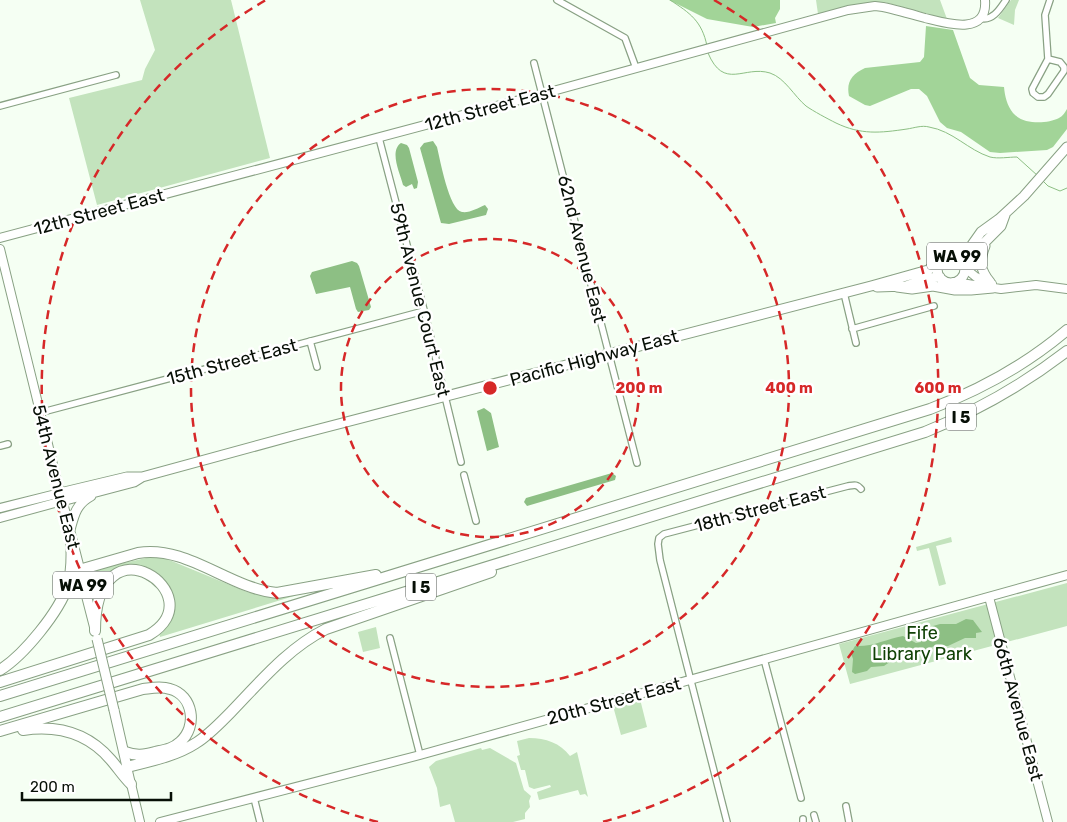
<svg xmlns="http://www.w3.org/2000/svg" width="1067" height="822" viewBox="0 0 1067 822" font-family="Rubik,sans-serif">
<style>
.green{fill:#c3e3bd}
.forest{fill:#a2d498}
.water{fill:#8dbf84}
.lines{fill:none;stroke-linecap:round;stroke-linejoin:round}
.stream{stroke:#8dbf84;stroke-width:1}
.street-casing{stroke:#89a184;stroke-width:8}
.secondary-casing{stroke:#89a184;stroke-width:10}
.primary-casing{stroke:#89a184;stroke-width:11}
.highway-casing{stroke:#89a184;stroke-width:12}
.street{stroke:#fff;stroke-width:5.5}
.secondary{stroke:#fff;stroke-width:8}
.primary{stroke:#fff;stroke-width:9}
.highway{stroke:#fff;stroke-width:10}
.primary-bridge-casing{stroke:#89a184;stroke-width:11;stroke-linecap:butt}
.primary-bridge{stroke:#fff;stroke-width:9}
.ring{fill:none;stroke:#d62828;stroke-width:2.5;stroke-dasharray:9 6}
.labels{text-anchor:middle;dominant-baseline:central;stroke-width:5;stroke-linejoin:round;paint-order:stroke}
.shield{fill:#fff;stroke:#515751;stroke-width:1}
.shield-label{font-size:16px;font-weight:bold;fill:#070f06}
.street-label{font-size:18px;fill:#070f06;stroke:#fff}
.park-label{font-size:18px;fill:#114206;stroke:#fff}
.centre{fill:#d62828;stroke:#fff;stroke-width:2.5}
.ring-label{font-size:15px;text-anchor:middle;font-weight:bold;fill:#d62828;stroke:#fff;stroke-width:5;stroke-linejoin:round;paint-order:stroke}
</style>
<rect width="100%" height="100%" fill="#f5fff3"/>
<!-- green -->
<path class="green" d="M140 0H231L270 158 97 205 69 98 142 80 145 69 155 50Z
M816 0H940L947 19 884 2C861 1 839 9 818 14Z
M1011 0H1019L1015 10 1014 25 998 18Z
M951 537 952 542 936 546 946 584 939 586 929 548 917 551 916 547Z
M162 557 247 592 266 596H294L160 637 159 633C166 625 168 620 170 609 178 559 110 548 95 597L93 595 91 577 97 569 146 558Z
M1067 583V626L850 684 839 644Z
M376 627 380 648 363 652 358 632Z
M640 699 647 727 621 735 613 706Z
M529 738C546 738 560 743 570 756L577 752 588 797 585 794 580 795 578 790 539 800 537 792 551 787 550 785 534 789 529 787 525 770H521L517 756 520 755 517 741Z
M481 748 482 750 490 748 516 763 524 790 531 796 529 801 530 807 525 813V819L513 822H455L450 804 440 807 437 788 429 767 436 761Z"/>
<!-- forest -->
<path class="forest" d="M669 0H780V9L775 18 776 23 753 27 707 19Z
M926 26 953 30 970 78 979 85 1004 87C1005 97 1007 105 1013 113 1023 125 1047 124 1059 118 1063 116 1065 112 1067 109V129L1053 147 1047 150 1000 153 990 152 961 132 947 128 940 122 927 96 919 89H911L870 106 865 105 849 96C846 82 852 74 865 68L920 62 924 57Z"/>
<!-- water -->
<path class="water" d="M433 141 437 147C440 159 449 210 462 212 470 213 478 208 485 205L488 209 486 215 449 224 441 223 420 148 424 143Z
M401 143 407 145 409 148 418 182 417 188 414 189 412 184 406 187 403 185C400 173 389 151 401 143Z
M352 261 357 263 359 266 371 307 369 310 358 312 356 309 350 287 316 294 310 276 312 272Z
M484 408 491 413 499 447 487 451 477 411Z
M612 473 616 476 615 480 527 506 524 502 526 498Z
M966 619 973 620 982 632 976 633V638H965L948 646H936L927 648 916 657 894 659 884 666 871 667 867 671 855 674 852 672 853 659 851 653 855 646C873 647 886 639 903 636L916 643 921 642 926 631 933 626 940 624H956Z"/>
<g class="lines">
<!-- stream -->
<path class="stream" d="M670 0C690 13 702 21 707 46
M708 53C724 91 744 65 770 73 785 78 794 96 806 106 813 111 828 119 836 123 861 135 880 133 907 129 914 128 922 125 929 127 953 131 968 150 990 157 998 159 1009 157 1017 157L1038 176
M1042 180 1048 186 1060 191 1067 188"/>
<!-- street casing -->
<g class="street-casing">
<path id="street" d="M557 0 625 38 636 68
M980 18C992 22 1000 9 1006 0
M1048 59 1060 62 1064 67V71L1048 94 1044 97H1038L1033 93 1032 89 1048 59 1045 15 1050 0
M534 63 637 463
M0 106 116 75
M379 138 424 310 461 462
M844 293 856 343
M852 329 934 306
M310 341 317 367
M39 413 424 311
M0 446 8 444
M464 475 476 521
M390 638 420 755
M764 659 801 798
M254 798 260 822
M846 806 849 822
M814 815 816 822
M803 819V822
M727 822 660 560 658 544 659 538 664 534 848 486C854 485 857 484 861 489"/>
</g>
<!-- secondary casing -->
<g class="secondary-casing">
<path id="secondary" d="M0 238 542 94 848 10 875 6 883 7C897 10 911 14 925 18 945 23 988 37 985 0
M0 249 60 493 0 508
M965 268 976 277 992 284
M954 282 1001 289 1036 285 1067 289
M0 518 62 501
M989 597 1048 822
M127 767 140 822
M160 822 420 755 1067 575"/>
</g>
<!-- primary casing -->
<g class="primary-casing">
<path id="primary" d="M985 246C979 261 980 270 990 282
M954 255 969 249 981 232 999 219 1024 196 1067 147
M937 269a14 14 0 1 1 28 0a14 14 0 1 1-28 0Z
M965 268 979 248 1001 226 1005 215
M877 287 906 286 929 278 940 277
M897 287 912 289 933 286 955 290H971L993 288
M62 501 134 482 142 477
M70 530C74 515 76 504 91 496
M95 629 60 493 127 477H142L296 435 871 286 928 270 938 263
M114 710 127 767"/>
</g>
<!-- highway casing -->
<g class="highway-casing">
<path id="highway" d="M79 570 138 553C188 545 228 588 277 593L376 575
M0 670C24 655 59 612 68 585 72 571 72 554 71 539
M0 682 149 635C217 595 95 513 95 631
M0 696 930 409C980 390 1026 365 1067 330
M0 717 925 432C977 411 1023 385 1067 351
M23 730C57 725 88 733 111 760 118 768 123 776 131 784
M0 731 143 689C152 688 161 686 170 689 193 695 198 727 180 742 173 749 164 750 155 752 144 755 136 756 125 752
M127 767C151 761 176 756 196 743 209 735 220 723 231 712 260 682 288 648 326 629L491 572"/>
</g>
<!-- street -->
<use href="#street" class="street"/>
<!-- secondary -->
<use href="#secondary" class="secondary"/>
<!-- primary -->
<use href="#primary" class="primary"/>
<!-- highway -->
<use href="#highway" class="highway"/>
<!-- primary-bridge casing -->
<g class="primary-bridge-casing">
<path id="primary-bridge" d="M97 639 114 710"/>
</g>
<!-- primary-bridge -->
<use href="#primary-bridge" class="primary-bridge"/>
</g>
<!-- distance rings -->
<g class="ring">
<circle cx="490" cy="388" r="149"/>
<circle cx="490" cy="388" r="299"/>
<path d="M378 822A448 448 0 0 1 266 0M714 0A448 448 0 0 1 602 822"/>
</g>
<g class="labels">
<!-- shield labels -->
<g class="shield">
<rect x="927" y="242.5" width="60" height="27" rx="4"/>
<rect x="946" y="403.5" width="30" height="27" rx="4"/>
<rect x="53" y="571.5" width="60" height="27" rx="4"/>
<rect x="406" y="573.5" width="30" height="27" rx="4"/>
</g>
<g class="shield-label">
<text x="957" y="256">WA 99</text>
<text x="961" y="417">I 5</text>
<text x="83" y="585">WA 99</text>
<text x="421" y="587">I 5</text>
</g>
<!-- street labels -->
<g class="street-label">
<text transform="translate(490 108) rotate(-15)">12th Street East</text>
<text transform="translate(99 212) rotate(-15)">12th Street East</text>
<text transform="translate(582 249) rotate(76)">62nd Avenue East</text>
<text transform="translate(420 300) rotate(76)">59th Avenue Court East</text>
<text transform="translate(594 358) rotate(-15)">Pacific Highway East</text>
<text transform="translate(232 362) rotate(-15)">15th Street East</text>
<text transform="translate(56 477) rotate(76)">54th Avenue East</text>
<text transform="translate(760 509) rotate(-15)">18th Street East</text>
<text transform="translate(614 701) rotate(-15)">20th Street East</text>
<text transform="translate(1018 709) rotate(75)">66th Avenue East</text>
</g>
<!-- park labels -->
<g class="park-label">
<text x="922" y="633">Fife<tspan x="922" dy="21">Library Park</tspan></text>
</g>
</g>
<circle cx="490" cy="388" r="8" class="centre"/>
<g class="ring-label">
<text x="639" y="393">200 m</text>
<text x="789" y="393">400 m</text>
<text x="938" y="393">600 m</text>
</g>
<!-- scale -->
<path d="M22 792v8h149v-8" fill="none" stroke="#070f06" stroke-width="2.5"/>
<text x="30" y="792" font-size="15" fill="#070f06" stroke="#ffffff" stroke-width="4" paint-order="stroke">200 m</text>
</svg>
